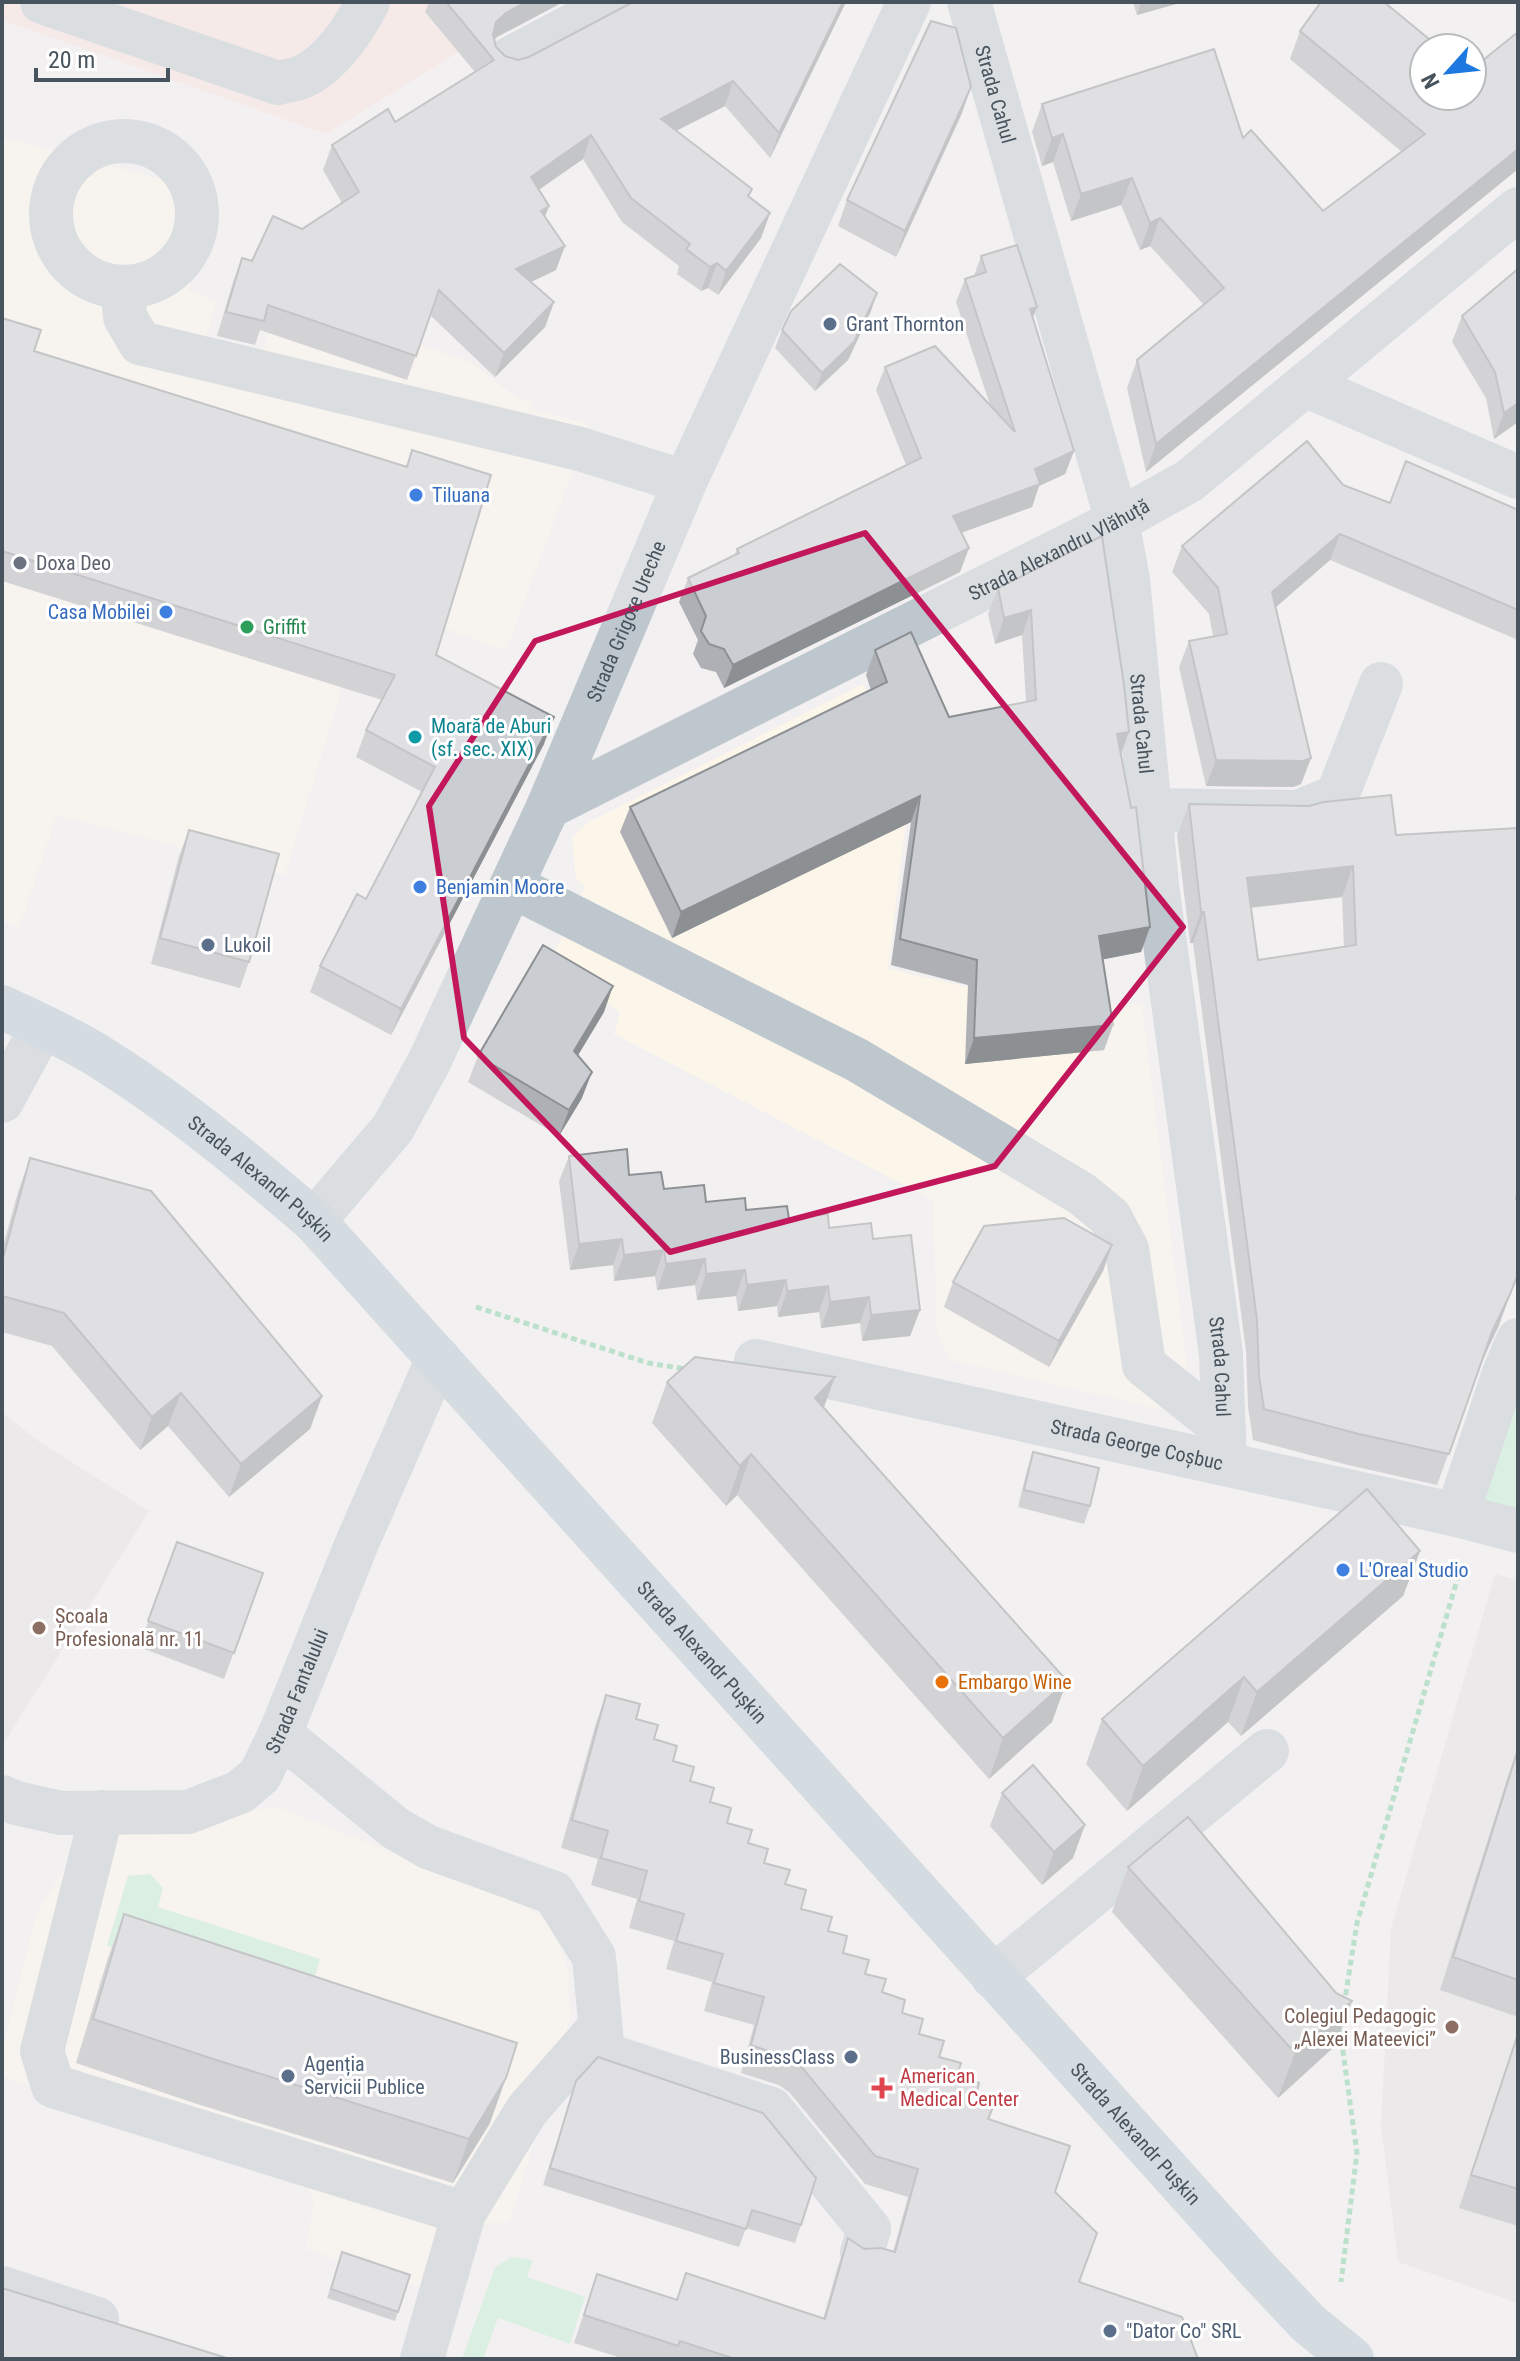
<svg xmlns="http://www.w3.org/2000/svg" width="1520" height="2361" viewBox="0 0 1520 2361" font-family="'Roboto Condensed',sans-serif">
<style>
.commercial{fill:#fcf6ea}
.education{fill:#e3e1e2}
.medical{fill:#fbe2e1}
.green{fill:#bfeed0}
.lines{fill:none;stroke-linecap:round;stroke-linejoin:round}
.path{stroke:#78cc9f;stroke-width:5;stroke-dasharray:6 4;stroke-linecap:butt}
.minor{stroke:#bec7ce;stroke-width:44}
.major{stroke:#b0c0ce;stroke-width:44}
.wall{fill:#aeb0b5;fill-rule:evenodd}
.shaded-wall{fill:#8d9093}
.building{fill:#cacdd2;stroke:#8d9093;stroke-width:2;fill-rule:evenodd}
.marked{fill:none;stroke:#c2185b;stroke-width:6;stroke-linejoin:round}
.service-dot{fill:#5c6f8a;stroke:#fff;stroke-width:3}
.shop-dot{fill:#3f7fe0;stroke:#fff;stroke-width:3}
.worship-dot{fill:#6b7280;stroke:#fff;stroke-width:3}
.leisure-dot{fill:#2e9e5b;stroke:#fff;stroke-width:3}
.culture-dot{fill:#0f9aa8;stroke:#fff;stroke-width:3}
.education-dot{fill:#8d6e63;stroke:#fff;stroke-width:3}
.food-dot{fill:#e8710a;stroke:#fff;stroke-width:3}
.health-dot{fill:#e0444e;stroke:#fff;stroke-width:3}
.labels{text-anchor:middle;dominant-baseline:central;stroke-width:6;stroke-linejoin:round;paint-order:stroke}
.street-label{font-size:20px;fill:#48545d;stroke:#fff}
.service-label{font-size:20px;fill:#4e5e75;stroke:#fff;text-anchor:start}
.shop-label{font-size:20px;fill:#366cbe;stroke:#fff;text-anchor:start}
.worship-label{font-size:20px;fill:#5b616d;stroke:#fff;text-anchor:start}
.leisure-label{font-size:20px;fill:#27864d;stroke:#fff;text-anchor:start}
.culture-label{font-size:20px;fill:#0d838f;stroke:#fff;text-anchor:start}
.education-label{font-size:20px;fill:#785e54;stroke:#fff;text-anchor:start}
.food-label{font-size:20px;fill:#c56008;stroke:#fff;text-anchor:start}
.health-label{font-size:20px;fill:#be3a42;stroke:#fff;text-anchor:start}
</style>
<rect width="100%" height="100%" fill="#f2f0f0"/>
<!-- commercial -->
<path class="commercial" d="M2 137 194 188 214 209 188 291 217 301 204 346 259 364 280 298 471 362 517 398 533 402 531 408 590 425 506 651 369 600 285 875 57 815 19 929 2 921Z
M863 684 910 787 888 969 1012 997 1010 1009 1142 1004 1187 1367 1158 1409 950 1360 937 1334 933 1200 614 1034 620 1012 550 962 585 887 576 879 572 837 587 823Z
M277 1807 526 1905 546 1922 559 1944 568 1971 570 2018 510 2222 446 2226 425 2289 306 2249 314 2203 308 2188 298 2178 2 2076V2049L37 1913 89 1829Z"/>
<!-- education -->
<path class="education" d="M2 1412 37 1440 149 1511 2 1746Z
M1495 1574 1518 1580V2303L1398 2262 1381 2126 1391 1928Z"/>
<!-- medical -->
<path class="medical" d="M2 2H527V5L459 52 326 134 2 20Z"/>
<!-- green -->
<path class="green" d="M1518 1403V1521L1476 1508Z
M150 1874 163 1888 158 1907 320 1959 309 1996 336 2019 107 1946 128 1876Z
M512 2257 533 2260 527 2277 585 2297 570 2344 498 2318 483 2359H462L495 2267Z"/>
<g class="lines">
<!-- path -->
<path class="path" d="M476 1307 648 1363 686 1369
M1344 2005 1357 1923 1462 1563
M1340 2030 1357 2153 1341 2282"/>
<!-- minor -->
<g class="minor">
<path d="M42 2 278 83C285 81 295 80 302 77 330 65 355 28 368 2"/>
<path id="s1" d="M969 2 1117 521 1128 579 1157 885 1221 1354 1225 1464"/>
<path d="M509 59 617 2"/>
<circle cx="124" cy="214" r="73"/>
<path d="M123 289 125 317 140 343 580 449 685 482"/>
<path d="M1305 385 1518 477"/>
<path id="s2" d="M548 807 1117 521 1189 481 1518 209"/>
<path d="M1150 810 1298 812 1337 796 1381 684"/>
<path d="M512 886 857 1060 1082 1194 1110 1217 1127 1249 1144 1365 1224 1429"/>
<path d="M2 1101 42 1027"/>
<path id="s3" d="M314 1221 393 1128 429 1062 548 807 685 482 909 2"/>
<path id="s4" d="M756 1361 1457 1515 1518 1531"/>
<path d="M1457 1515 1504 1373 1518 1340"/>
<path d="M280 1734 395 1828 428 1847 554 1893 594 1957 603 2054 771 2109 869 2229 862 2253"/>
<path id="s5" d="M2 1797 16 1803 61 1813 188 1812 240 1792 260 1775 280 1734 357 1543 438 1358"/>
<path d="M102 1812 42 2051 53 2086 464 2213"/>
<path d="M993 1977 1267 1751"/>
<path d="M2 2288 97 2319"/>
<path d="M422 2359 464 2213 527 2110 600 2027"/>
</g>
<!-- major -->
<path class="major" id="s6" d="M2 1007C33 1022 65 1036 95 1054 173 1102 244 1161 314 1221L1260 2272 1308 2323 1352 2359"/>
</g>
<!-- wall -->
<path class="wall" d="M429 2H563L497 37 494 40 496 47 505 56 518 60 846 2 770 158 725 106 676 131 752 189 749 197 770 213 761 238 718 295 708 288 701 291 677 274 679 266 622 222 583 159 539 190 556 270 531 282 554 302 545 327 495 377 430 315 407 380 260 330 255 345 217 336 233 282 242 258 252 261 342 203 323 170 332 145 395 122 475 72 425 12Z
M1133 2H1183L1137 15Z
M1300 31 1472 96 1518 32V169L1146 472 1127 388 1137 360 1204 305 1150 246 1140 250 1121 205 1071 221 1053 162 1042 166 1032 132 1042 104 1243 138 1323 211 1402 152 1290 59Z
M962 113 896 257 838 226 847 200Z
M981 256 1037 307 1033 317 1074 451 1065 474 1039 486 1032 507 961 533 969 548 960 572 724 688 716 672 701 668 693 654 698 640 679 602 688 578 734 556 737 549 906 465 876 390 885 367 990 405 956 302 965 279 974 276Z
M1518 269V422L1494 439 1486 398 1452 342 1462 316Z
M871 311 848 360 815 391 775 348 782 330Z
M2 318 34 351 406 466 412 450 436 655 544 744 391 1035 310 992 320 966 366 899 422 792 356 757 366 730 382 700 2 581Z
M1343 485 1390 503 1518 510V640L1330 560 1276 607 1311 758 1301 784 1293 787 1206 786 1179 667 1189 641 1213 636 1209 614 1172 572 1182 546Z
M1102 536 1121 754 1150 927 1141 952 1103 959 1113 1025 1104 1050 965 1064 968 985 891 965 911 822 672 938 620 832 630 807 871 690 866 675 875 650 949 717 1026 702 1022 635 995 644 988 614 998 588Z
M1189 804 1396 835 1516 1199 1499 1325 1482 1362 1437 1485 1348 1465 1253 1440 1248 1407 1246 1351 1193 943H1190L1177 835ZM1342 897 1344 947 1258 960 1251 908Z
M189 830 249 962 240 988 151 964 179 856Z
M604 1012 578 1055 582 1098 559 1136 468 1082 478 1056Z
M569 1156 629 1175 664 1189 706 1202 789 1219 873 1239 920 1310 910 1336 862 1341 860 1323 821 1328 819 1312 778 1317 777 1306 738 1311 736 1296 697 1300 695 1285 657 1290 655 1276 614 1281 613 1265 570 1270 559 1181Z
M30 1158 322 1396 310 1429 229 1497 168 1426 140 1450 52 1346 2 1332V1250L18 1192Z
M1112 1245 1103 1271 1049 1367 944 1307 953 1282Z
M667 1382 824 1408 1052 1722 989 1779 737 1495 726 1506 652 1423Z
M1033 1452 1090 1506 1084 1524 1018 1507 1027 1470Z
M177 1542 263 1573 224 1679 139 1647Z
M1420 1551 1403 1596 1241 1736 1228 1722 1127 1811 1086 1764 1102 1719Z
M606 1695 636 1719 690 1781 710 1802 727 1823 748 1843 764 1863 785 1884 801 1909 828 1931 843 1953 865 1974 902 2013 919 2034 976 2097 995 2102 989 2119 1055 2192 1079 2282 1198 2359H624L574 2343 597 2274 676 2300 686 2273 823 2319 838 2266 848 2238 864 2249 893 2252 908 2197 865 2184 790 2093 779 2085 741 2073 754 2025 704 2011 712 1982 666 1969 674 1941 629 1928 637 1899 591 1885 598 1859 561 1848 596 1723Z
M1518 1749V2017L1440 1990 1508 1776Z
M1002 1793 1073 1858 1042 1885 990 1826Z
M1128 1867 1336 1993 1352 2001 1335 2046 1278 2098 1112 1912Z
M124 1914 490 2123 453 2183 194 2103 76 2063 108 1958Z
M1518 2031V2226L1459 2208Z
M576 2081 801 2225 795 2243 746 2228 739 2247 543 2185Z
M342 2252 410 2275 395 2321 327 2298Z"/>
<!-- shaded-wall -->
<path class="shaded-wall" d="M526 2H563L497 37 488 46 496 22 506 13Z
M843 2H846L770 158 779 133Z
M1141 2H1183L1137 15Z
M733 81 725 106 652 143 661 119Z
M971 87 962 113 896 257 905 231Z
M1063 134 1053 162 1042 166 1052 138Z
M591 135 583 159 522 201 531 177Z
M1518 149V169L1146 472 1156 444Z
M1132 178 1121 205 1071 221 1081 194Z
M549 206 540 230 541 211Z
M770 213 761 238 718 295 726 271Z
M1160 218 1150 246 1140 250 1150 223Z
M565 246 556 270 507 293 516 269Z
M717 263 708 288 701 291 710 267Z
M877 293 871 311 848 360 815 391 822 373Z
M554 302 545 327 495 377 504 353Z
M1037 307 1028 330 1030 309Z
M1518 403V422L1494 439 1504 413Z
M1074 451 1065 474 1039 486 1032 507 944 539 953 516 1035 469Z
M1340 534 1330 560 1263 618 1272 592Z
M969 548 960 572 724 688 733 665Z
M1031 610 1022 635 995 644 1004 618Z
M554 717 544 744 391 1035 401 1009Z
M1129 732 1120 757 1117 734Z
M1311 758 1301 784 1293 787 1206 786 1216 760Z
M920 796 911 822 672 938 681 912Z
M1353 866 1342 897 1236 909 1247 878Z
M1201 912H1204L1193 943H1190Z
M1150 927 1141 952 1090 962 1099 936Z
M613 986 604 1012 565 1077 574 1051Z
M1113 1025 1104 1050 965 1064 974 1038Z
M592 1072 582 1098 559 1136 569 1110Z
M622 1239 613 1265 570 1270 579 1244Z
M1112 1245 1103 1271 1049 1367 1059 1341Z
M664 1250 655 1276 614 1281 624 1255Z
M705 1259 695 1285 657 1290 666 1264Z
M745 1270 736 1296 697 1300 706 1274Z
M1518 1274 1499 1325 1481 1363 1492 1332Z
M786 1280 777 1306 738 1311 747 1285Z
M828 1286 819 1312 778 1317 787 1291Z
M869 1297 860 1323 821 1328 830 1302Z
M920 1310 910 1336 862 1341 871 1315Z
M835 1377 820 1418 815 1398Z
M181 1393 168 1426 140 1450 152 1417Z
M322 1396 310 1429 229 1497 241 1464Z
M751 1454 737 1495 726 1506 740 1466Z
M1420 1551 1403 1596 1241 1736 1257 1692Z
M1244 1677 1228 1722 1127 1811 1143 1766Z
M1067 1681 1052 1722 989 1779 1003 1738Z
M1085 1825 1073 1858 1042 1885 1054 1852Z
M1352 2001 1335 2046 1278 2098 1295 2053Z
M506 2078 490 2123 453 2183 469 2139Z"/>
<!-- building -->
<path class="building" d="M446 2H526L506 13 496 22 493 35 496 47 505 56 518 60 529 57 633 2H843L779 133 733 81 661 119 752 189 748 196 770 213 726 271 717 263 710 267 686 249 690 244 631 198 591 135 531 177 549 206 541 211 565 246 516 269 554 302 504 353 439 290 416 356 268 305 264 321 226 312 242 258 252 261 273 216 302 229 359 192 332 145 388 109 395 122 494 60Z
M1321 2H1384L1440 48H1424V96H1472V69L1518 32V149L1156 444 1137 360 1224 288 1160 218 1150 223 1132 178 1081 194 1063 134 1052 138 1042 104 1214 49 1243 138 1251 130 1323 211 1425 134 1300 31Z
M931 21 956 28 971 87 905 231 847 200Z
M1017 245 1037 307 1030 309 1074 451 1035 469 1040 484 953 516 969 548 733 665 724 649 709 644 701 631 706 616 688 578 739 553 737 549 921 458 885 367 935 346 1015 432 965 279 986 272 981 256Z
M840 264 877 293 854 342 822 373 782 330 791 311Z
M1518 269V403L1504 413 1495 372 1462 316Z
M2 318 41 330 34 351 407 467 412 450 491 475 436 655 554 717 401 1009 320 966 357 894 366 899 435 767 366 730 395 675 2 551Z
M1307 441 1343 485 1390 503 1406 461 1518 510V610L1340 534 1272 592 1311 758 1303 761 1216 760 1189 641 1227 634 1218 588 1182 546Z
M1102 536 1124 685 1129 732 1117 734 1131 808 1136 807 1150 927 1099 936 1113 1025 974 1038 977 960 900 939 920 796 681 912 630 807 887 682 875 650 911 632 949 717 1036 700 1031 610 1004 618 998 588Z
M1391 795 1396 835 1518 828V1192L1516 1199H1518V1274L1510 1294 1492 1332 1449 1454 1359 1434 1264 1409 1259 1376 1257 1320 1204 912H1201L1189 804 1309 806 1324 802ZM1353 866 1356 945 1258 960 1247 878Z
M189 830 279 854 249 962 160 938Z
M543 945 613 986 574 1051 592 1072 569 1110 478 1056Z
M627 1149 629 1175 661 1172 664 1189 704 1185 706 1202 745 1198 746 1210 787 1206 789 1219 828 1214 829 1228 871 1223 873 1239 911 1235 920 1310 871 1315 869 1297 830 1302 828 1286 787 1291 786 1280 747 1285 745 1270 706 1274 705 1259 666 1264 664 1250 624 1255 622 1239 579 1244 569 1156Z
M30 1158 151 1191 322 1396 241 1464 181 1393 152 1417 64 1313 2 1296V1262Z
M1064 1218 1112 1245 1059 1341 953 1282 984 1226Z
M695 1357 835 1377 815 1398 1067 1681 1003 1738 751 1454 740 1466 667 1382Z
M1033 1452 1099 1468 1090 1506 1024 1490Z
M1367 1489 1420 1551 1257 1692 1244 1677 1143 1766 1102 1719Z
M177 1542 263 1573 234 1653 148 1621Z
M606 1695 640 1704 636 1719 658 1725 654 1739 677 1746 673 1761 694 1767 690 1781 714 1788 710 1802 731 1808 727 1823 752 1830 748 1843 768 1849 764 1863 790 1870 785 1884 806 1890 801 1909 832 1917 828 1931 847 1936 843 1953 869 1960 865 1974 886 1979 882 1992 905 2000 902 2013 923 2019 919 2034 944 2041 939 2057 961 2063 957 2076 979 2083 976 2097 995 2102 988 2119 1070 2146 1055 2192 1097 2233 1079 2282 1182 2317 1198 2359H735L680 2341 678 2346 584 2315 597 2274 677 2300 686 2273 825 2319 848 2238 864 2249 881 2248 895 2252 918 2169 875 2156 800 2065 789 2058 751 2045 764 1997 714 1983 723 1954 676 1941 684 1914 639 1901 647 1871 601 1858 608 1831 572 1820Z
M1518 1749V1980L1453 1957Z
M1033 1765 1085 1825 1054 1852 1002 1793Z
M1188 1817 1336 1993 1352 2001 1295 2053 1128 1867Z
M124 1914 517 2043 506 2078 469 2139 210 2058 93 2019Z
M1518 2034V2189L1471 2175Z
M598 2057 763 2113 816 2178 801 2225 752 2210 746 2229 550 2168 576 2081Z
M342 2252 410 2275 398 2312 331 2289Z
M2 2288 230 2359H2Z"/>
<!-- marked area -->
<path d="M0 0H1520V2361H0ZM865 533 1183 927 995 1166 670 1252 464 1038 429 806 535 641Z" fill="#f2f0f0" fill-opacity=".55" fill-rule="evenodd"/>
<path class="marked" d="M865 533 1183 927 995 1166 670 1252 464 1038 429 806 535 641Z"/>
<!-- markers -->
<g class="service-dot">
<circle cx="830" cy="324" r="8"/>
<circle cx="208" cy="945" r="8"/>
<circle cx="851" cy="2057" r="8"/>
<circle cx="288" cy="2076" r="8"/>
<circle cx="1110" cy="2331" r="8"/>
</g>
<g class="shop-dot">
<circle cx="416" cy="495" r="8"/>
<circle cx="166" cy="612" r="8"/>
<circle cx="420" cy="887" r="8"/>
<circle cx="1343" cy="1570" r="8"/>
</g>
<circle class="worship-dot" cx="20" cy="563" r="8"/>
<circle class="leisure-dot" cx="247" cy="627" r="8"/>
<circle class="culture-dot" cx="415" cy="737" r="8"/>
<g class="education-dot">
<circle cx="39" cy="1628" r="8"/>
<circle cx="1452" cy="2027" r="8"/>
</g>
<circle class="food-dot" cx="942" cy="1682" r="8"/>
<path class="health-dot" d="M878 2076h8v8h8v8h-8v8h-8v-8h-8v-8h8z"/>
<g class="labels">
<!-- street labels -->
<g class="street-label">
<text stroke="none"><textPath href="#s1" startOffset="96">Strada Cahul</textPath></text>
<text stroke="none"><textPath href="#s2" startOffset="572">Strada Alexandru Vlăhuță</textPath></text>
<text stroke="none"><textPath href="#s3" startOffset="680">Strada Grigore Ureche</textPath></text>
<text stroke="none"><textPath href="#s1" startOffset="744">Strada Cahul</textPath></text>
<text stroke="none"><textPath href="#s6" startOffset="312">Strada Alexandr Pușkin</textPath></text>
<text stroke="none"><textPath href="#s1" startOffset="1392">Strada Cahul</textPath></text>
<text stroke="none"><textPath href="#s4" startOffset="390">Strada George Coșbuc</textPath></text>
<text stroke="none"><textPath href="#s6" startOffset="960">Strada Alexandr Pușkin</textPath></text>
<text stroke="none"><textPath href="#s5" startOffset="362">Strada Fantalului</textPath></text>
<text stroke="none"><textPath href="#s6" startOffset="1608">Strada Alexandr Pușkin</textPath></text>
</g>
<!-- service labels -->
<g class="service-label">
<text x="846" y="324">Grant Thornton</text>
<text x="224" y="945">Lukoil</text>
<text x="835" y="2057" text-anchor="end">BusinessClass</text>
<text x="304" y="2064">Agenția<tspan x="304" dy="23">Servicii Publice</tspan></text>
<text x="1126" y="2331">"Dator Co" SRL</text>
</g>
<!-- shop labels -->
<g class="shop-label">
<text x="432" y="495">Tiluana</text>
<text x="150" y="612" text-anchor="end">Casa Mobilei</text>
<text x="436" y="887">Benjamin Moore</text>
<text x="1359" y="1570">L'Oreal Studio</text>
</g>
<!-- worship labels -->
<g class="worship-label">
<text x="36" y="563">Doxa Deo</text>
</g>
<!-- leisure labels -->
<g class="leisure-label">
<text x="263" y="627">Griffit</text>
</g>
<!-- culture labels -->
<g class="culture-label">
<text x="431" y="726">Moară de Aburi<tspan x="431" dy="23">(sf. sec. XIX)</tspan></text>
</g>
<!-- education labels -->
<g class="education-label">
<text x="55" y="1616">Școala<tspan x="55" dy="23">Profesională nr. 11</tspan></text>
<text x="1436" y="2016" text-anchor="end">Colegiul Pedagogic<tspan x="1436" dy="23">„Alexei Mateevici”</tspan></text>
</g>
<!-- food labels -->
<g class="food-label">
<text x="958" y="1682">Embargo Wine</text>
</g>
<!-- health labels -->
<g class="health-label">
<text x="900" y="2076">American<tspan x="900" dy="23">Medical Center</tspan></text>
</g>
</g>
<!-- border -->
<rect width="1520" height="2361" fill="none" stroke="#48545d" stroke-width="8"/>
<!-- north arrow -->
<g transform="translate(1448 72) rotate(243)"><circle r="38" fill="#ffffff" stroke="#b6bbbe" stroke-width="2"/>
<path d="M0-6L14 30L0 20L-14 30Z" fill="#1d78df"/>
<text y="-12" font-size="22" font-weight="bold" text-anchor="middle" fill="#48545d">N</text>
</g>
<!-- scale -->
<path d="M36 68v12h132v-12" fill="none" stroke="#48545d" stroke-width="4"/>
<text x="48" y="68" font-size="24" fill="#48545d" stroke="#ffffff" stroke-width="6" paint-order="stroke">20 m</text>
</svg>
